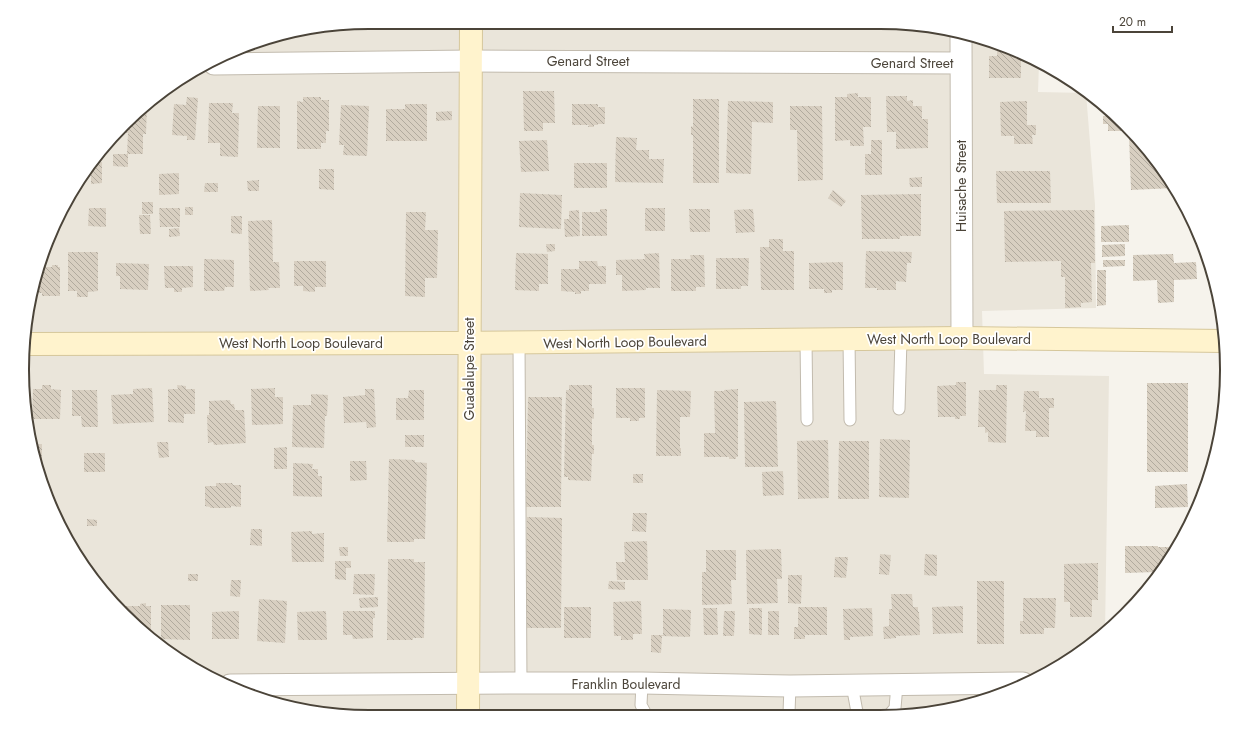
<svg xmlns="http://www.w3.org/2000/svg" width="1249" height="739" viewBox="0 0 1249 739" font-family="Jost,sans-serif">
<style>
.residential{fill:#eae5da}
.building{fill:url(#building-back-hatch)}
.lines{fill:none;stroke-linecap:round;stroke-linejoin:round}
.lane-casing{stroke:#c2bbae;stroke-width:13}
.street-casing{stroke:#c2bbae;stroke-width:23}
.secondary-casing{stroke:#d6c79b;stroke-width:24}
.lane{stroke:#fff;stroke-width:11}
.street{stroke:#fff;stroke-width:21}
.secondary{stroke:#fff3cd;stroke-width:22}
.labels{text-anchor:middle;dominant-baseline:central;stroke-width:3.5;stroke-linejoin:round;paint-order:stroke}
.street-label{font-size:14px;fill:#4b4439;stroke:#fff}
.rim{fill:none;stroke:#4b4439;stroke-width:2}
</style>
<defs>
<pattern id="building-back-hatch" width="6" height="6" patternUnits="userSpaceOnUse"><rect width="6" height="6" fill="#d8cfc1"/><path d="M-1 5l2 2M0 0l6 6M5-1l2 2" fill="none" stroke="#b1aa9e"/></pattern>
</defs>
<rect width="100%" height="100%" fill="#f6f3ec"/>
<!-- residential -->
<path class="residential" d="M370 22 902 23 991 41 1039 64 1038 92 1086 93 1095 205 1096 308 982 311 984 374 1109 376 1105 633 1053 671 970 705 902 716H347L258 698 176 658 94 581 40 481 22 369 40 258 81 176 158 94 258 40Z"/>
<!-- building -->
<path class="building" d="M515 22H569V30H515Z
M997 43 1021 55V78H989V56H997Z
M523 91H554L555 123H543V131H524Z
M858 93V97H871V127H863L864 146H850V140L835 141V97H847V94Z
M886 96H907V101L913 100V106H922V119H928V148L896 149V132H887Z
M187 97 198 98 195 140H187V136L172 135 174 104 186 105Z
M303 97H321V100H329V131H326V143H321V149H297V101L303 102Z
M693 99H719V183H693V135H691V126L693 127Z
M728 101 773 102V123L752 122 751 174 726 173Z
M1027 101V125H1036V135H1032L1033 144H1014V136H1001L1000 102Z
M209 103H233L232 113H239L238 157 220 156V143H208Z
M405 104H427V141H386V109H405Z
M572 104H598V107H605V124H598V125H594V127H588L589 125H572Z
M341 105 369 106 367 156 343 155 344 145H339Z
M147 106 146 134H143V154H127L128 133 122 132Z
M258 106H280V148H257Z
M790 106H822L823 180 798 181 797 130H790Z
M1107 109 1125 124 1131 131H1108V124H1103V116H1107Z
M452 111V120L436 121V112Z
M1129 135H1134L1169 177 1174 188 1131 190Z
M616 137 637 138 636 150H649V159H664L663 183 615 182Z
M547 140 549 171 521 172 519 141Z
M871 140H882V175H865V154H871Z
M113 154H128V167L113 166Z
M94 162H102V183L91 184V165Z
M574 163H607V188H574Z
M319 169H334V190L319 189Z
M996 171H1050L1051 203H997Z
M179 173V194L159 195V174Z
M922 177V187H910L909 178Z
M259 180V191H248L247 181Z
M205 183H218V192H204Z
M833 190 846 201 841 207 828 198Z
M520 193 562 195 561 229 519 227Z
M921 194V236H900V239H862L861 195Z
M142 202H153V214H142Z
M185 207H193V215H185Z
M89 208H106V227L88 226Z
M159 208H180V227H160Z
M645 208H665V231H645Z
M600 209H607V236H582V212H600Z
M689 209H710V232H690Z
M753 209 755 232 736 233 734 210Z
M579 210 580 236 565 237 564 219H569V211Z
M1094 210 1095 263H1091L1092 302 1081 303V307L1065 308V277H1061V261L1005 262 1004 211Z
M406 212H426L425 230H438L437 278H425V297L405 296Z
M139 215H150L151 234H140Z
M231 216H242V234L231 233Z
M272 220 273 262H279L280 288H268L269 290 250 291 248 221Z
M1129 225V242H1101V226Z
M179 228 180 236 169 237V229Z
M769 239H783V251H794V290H761L760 247H769Z
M546 244H555V251L547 252Z
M1125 244V256L1102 257V245Z
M866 251 912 252 911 263H907L906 282 896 281V290H877V288H865Z
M68 252H98V291L88 292V297H77V291H68Z
M516 253 548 254V284H539V291L515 290Z
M659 253 660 288H646V290L622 291V275H616V260L645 259 644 254Z
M1173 254 1174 263 1196 262 1197 279 1174 280V302L1158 303 1157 280 1133 281V255Z
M690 255H704L705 287H696V291H671V259H691Z
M716 258H749L748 286H741V289H716Z
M204 259 234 260V287H225L224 291H204Z
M1103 260H1125V266L1103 267Z
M294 261H326V287H315V292L303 291V286H294Z
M579 261H597L598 266H606V284H589V291H581V294H575V292L561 291V269H579Z
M843 262V290H832V293H824V289H809V263Z
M116 263 149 264 148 290 120 289V276H116Z
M52 265H58V267H60V296H42V293H35L39 267H52Z
M164 266H193V287L182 288V292H174V288H165Z
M1097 270H1106V305L1097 306Z
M956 382H966V416H960V419H955V417H938L937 386 956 385Z
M1147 383H1188V472H1147Z
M42 385H51V389L61 390 60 419H32L33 389H42Z
M177 385 186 386V389H195V414H184V423L168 422V389H178Z
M569 385H592V408H594V419L592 418V445H594V454H592L591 481 568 480V477H564L566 390H569Z
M996 385H1007L1006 443 988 442V432L985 433V427H978L979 390H996Z
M152 388 154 422 113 424 111 395 133 394V389Z
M275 388V397H283V424L252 425 251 389Z
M616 388H645V418H639V421H630V418H616Z
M365 389H374L376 427 367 428 366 422 344 423 343 397 365 395Z
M738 389V457H736V459H729V457H704V433H715L714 391H724V390Z
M72 390H97L98 427H82L81 416H72Z
M409 390H424V420H396V398H408Z
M657 390 691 391 690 417H680V448H681V456H656Z
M1024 391H1039V398H1054V408H1049V437H1036V431H1025L1026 411 1023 412Z
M311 394 328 395 327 416H325L324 448 292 447 293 405H311Z
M528 397H562L561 507H526Z
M230 400 231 404H234L235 410H244L246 443 214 445 213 442 208 443 207 415H209V401Z
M776 401 778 467H745L744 402Z
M1219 423H1222L1220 435H1219Z
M405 435H424V447H405Z
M880 439 910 440 909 498 879 497Z
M828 440 829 498 798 499 797 441Z
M839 441H869V499H838Z
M157 442H168L169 457 159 458Z
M34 444H42V464H38Z
M287 447V469H274V448Z
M84 453H105V472H84Z
M389 459 415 460V462L427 463 425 539H414V542H387Z
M350 461H366L367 480 350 481Z
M293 463 313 464 312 469H318V476H322V497L293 496Z
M783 471 784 495 763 496 762 472Z
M633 474H643V483H633Z
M216 483H232L233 485H241V507L231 506V508H210V507L205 506V486H216Z
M1187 484 1188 507 1155 508V486Z
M633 513H647L646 532 632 531Z
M527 517 562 518 561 628H526Z
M87 519 97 520V526H87Z
M251 529H262V546L250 545Z
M312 531V534L324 533V562H292L291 532Z
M647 541 648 580H617L616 562H625L624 542Z
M1125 546H1158V547H1177L1168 563 1156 577V572L1125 573Z
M339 547H348V556H340Z
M781 549 782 579H777L778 603 747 604 746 550Z
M706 550H736V580H731L732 604 702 605V572H706Z
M880 554 891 555 889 575 879 574Z
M925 554 937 555V576L924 575Z
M835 557H848L846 578 834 577Z
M388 559H414V562H425L424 638H413V640H387Z
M335 561H351V568H346V580L335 579Z
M1098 563V600H1092V617H1070V602H1064V564Z
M188 574H198V581H188Z
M354 574H375L374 595 353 594Z
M788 575H802L801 604 788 603Z
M231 580H241L240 597 230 596Z
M609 581 625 582V590L608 589Z
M977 581H1004V644H977Z
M891 594H912L913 607H918V612H919L920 635 896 636V638L884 639 883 627 889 626V609H892Z
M378 597V607L360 608 359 598Z
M1023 598H1056L1055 628H1044V634H1020V621H1023Z
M259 599 287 601 285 643 257 641Z
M641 601 642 634H633V640H621V636H614L613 602Z
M146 603V606H151V635L120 606H140V604Z
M161 605H190V640L161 639Z
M963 606V633L933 634 932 607Z
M564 607H591V638H564Z
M798 607H827V635H805V639H794V627H798Z
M703 608H717L718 635H704Z
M749 608H762V635L749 634Z
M872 608 873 636 850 637V640H844L843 609Z
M663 609 691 610 690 637 662 636 661 653 651 652V635H663Z
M239 611V639H212V612Z
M326 611 327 640H298L297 612Z
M343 611H375V618H373V638L353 639 352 635H343Z
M724 611H735L734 636H723Z
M768 611H779V635H768Z"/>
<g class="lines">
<!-- lane casing -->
<g class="lane-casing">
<path id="lane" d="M849 339 850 420
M806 340 807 420
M519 343 521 683
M899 409 901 339
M642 683 641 705 647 716
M852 685 857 712 862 716
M787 716 789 713 790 686
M888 716 895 708 897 685"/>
</g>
<!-- street casing -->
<g class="street-casing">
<path id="street" d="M961 35 962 338
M214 64 471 61 961 63
M230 685 521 683H642L790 686 1023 683"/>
</g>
<!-- secondary casing -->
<g class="secondary-casing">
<path id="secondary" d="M26 344 446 343 962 338 1224 341
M468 716 471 22"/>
</g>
<!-- lane -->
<use href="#lane" class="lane"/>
<!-- street -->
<use href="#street" class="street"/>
<!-- secondary -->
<use href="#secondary" class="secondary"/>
</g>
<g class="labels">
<!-- street labels -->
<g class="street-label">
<text x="588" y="61">Genard Street</text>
<text x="912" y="63">Genard Street</text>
<text transform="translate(961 186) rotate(-90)">Huisache Street</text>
<text x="949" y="339">West North Loop Boulevard</text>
<text transform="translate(625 342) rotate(-1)">West North Loop Boulevard</text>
<text x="301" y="343">West North Loop Boulevard</text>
<text transform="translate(469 369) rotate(-90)">Guadalupe Street</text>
<text x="626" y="684">Franklin Boulevard</text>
</g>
</g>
<!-- crop -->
<path d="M0 0H1249V739H0ZM369 29H880A340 340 0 0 1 1220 369V370A340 340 0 0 1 880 710H369A340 340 0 0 1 29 370V369A340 340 0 0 1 369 29Z" fill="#fff" fill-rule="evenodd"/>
<path class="rim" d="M369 29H880A340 340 0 0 1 1220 369V370A340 340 0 0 1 880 710H369A340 340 0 0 1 29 370V369A340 340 0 0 1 369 29Z"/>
<!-- scale -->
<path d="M1113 26v6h59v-6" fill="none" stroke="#4b4439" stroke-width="2"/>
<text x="1119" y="26" font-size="12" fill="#4b4439" stroke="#ffffff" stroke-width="3" paint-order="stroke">20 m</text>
</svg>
